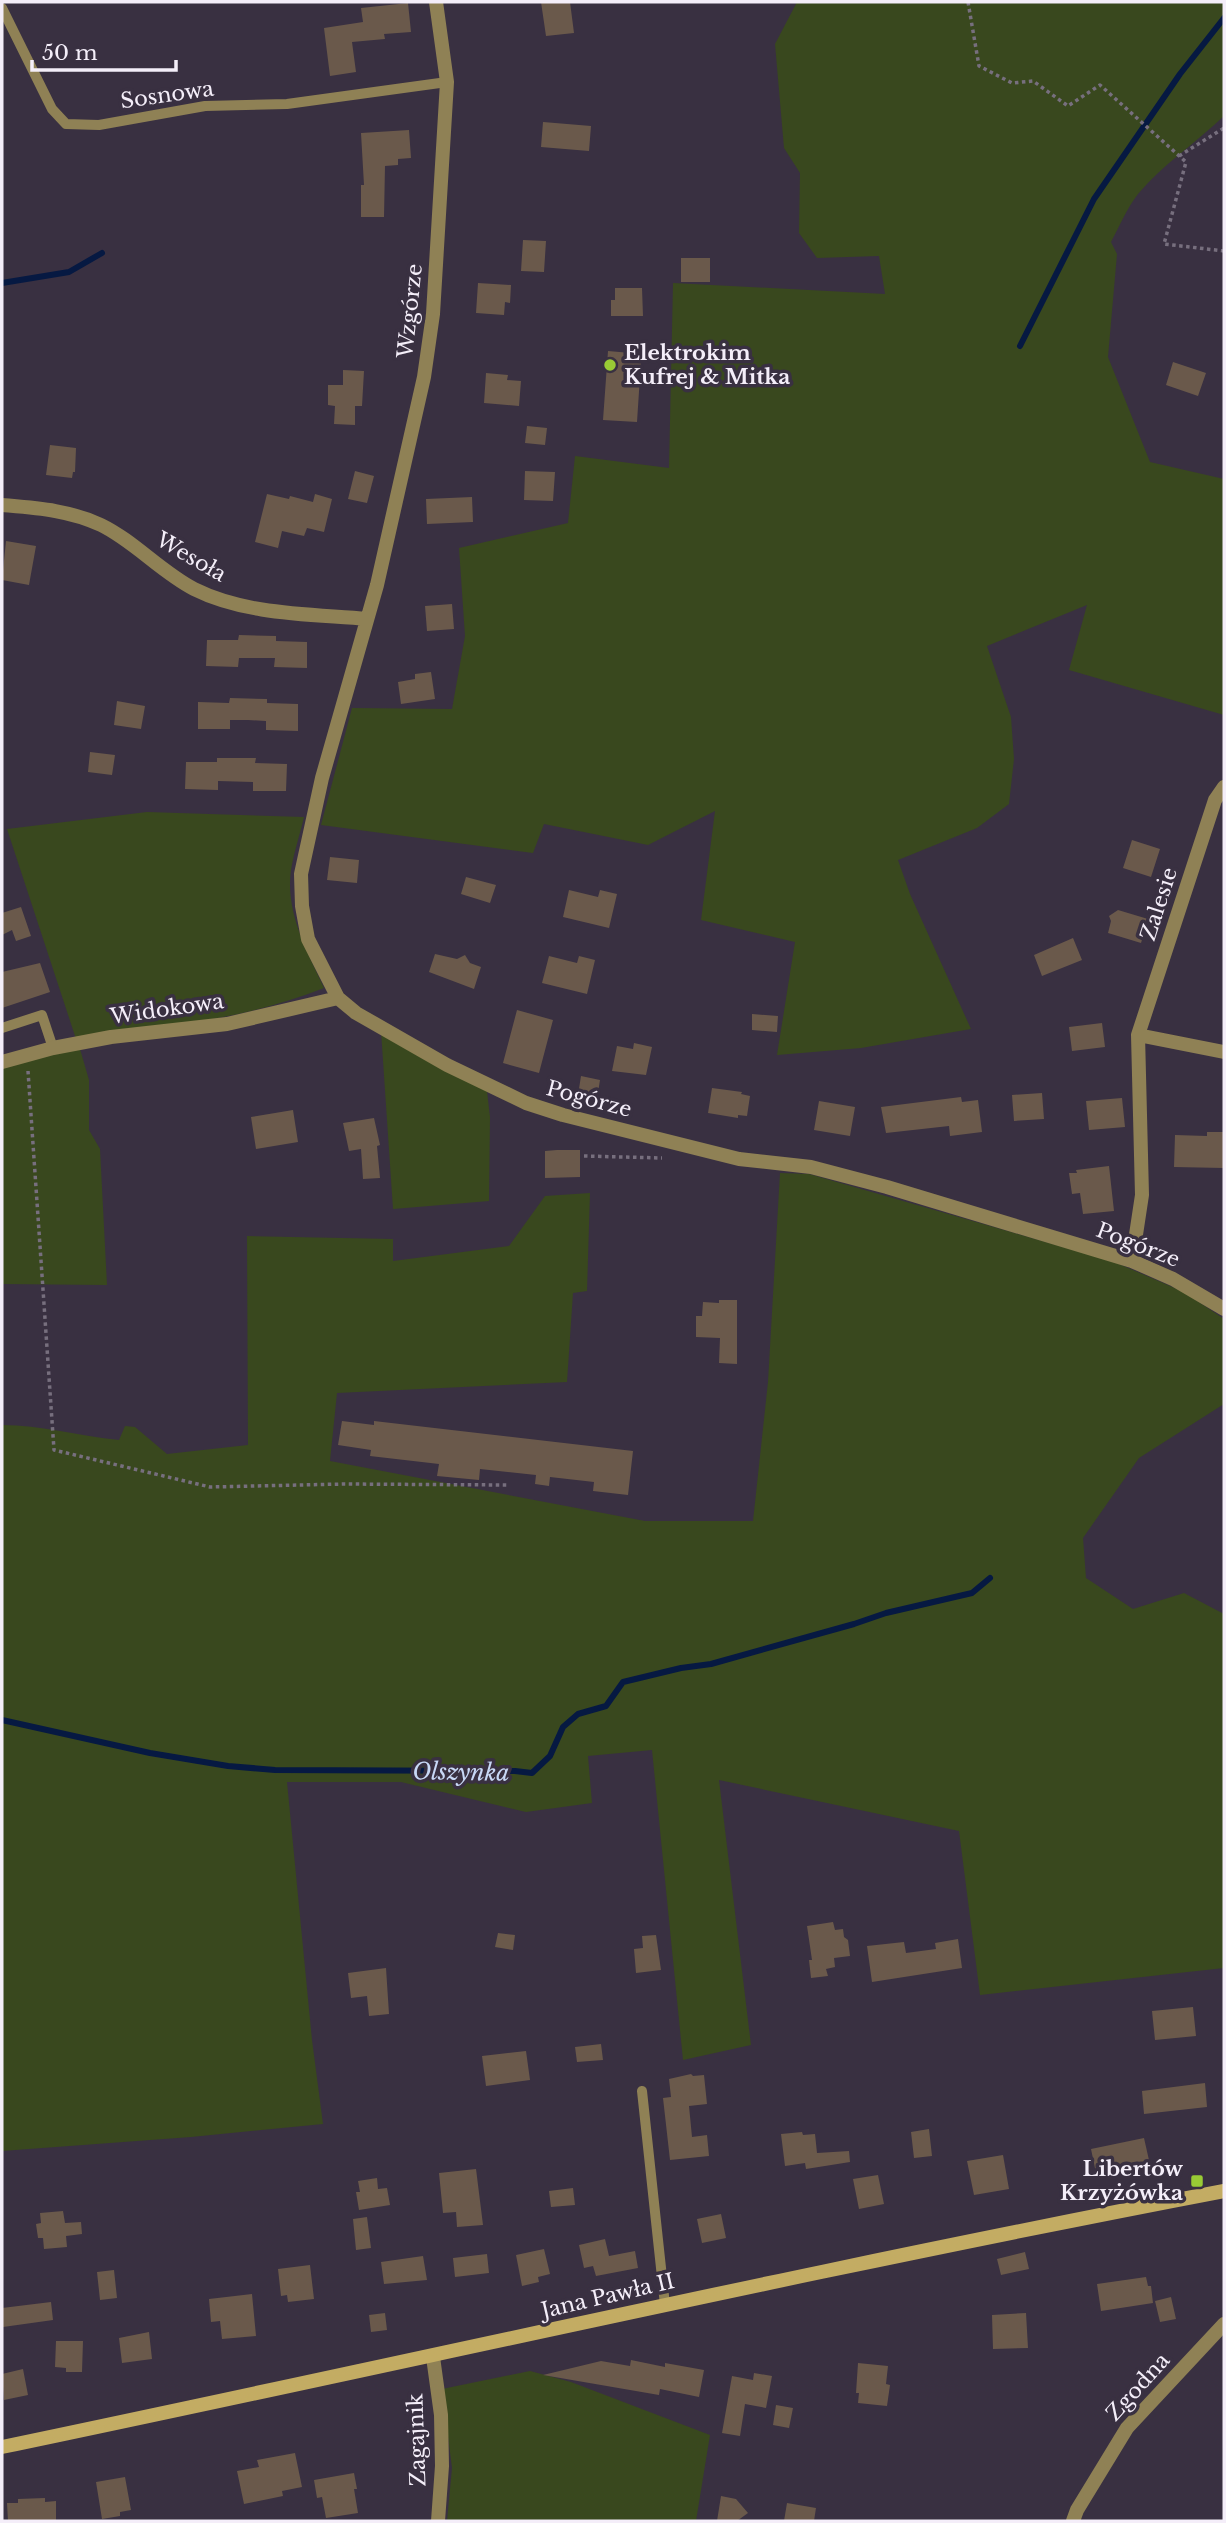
<svg xmlns="http://www.w3.org/2000/svg" width="1226" height="2523" viewBox="0 0 1226 2523" font-family="'Libre Baskerville',serif">
<style>
.green{fill:#39481e}
.lines{fill:none;stroke-linecap:round;stroke-linejoin:round}
.stream{stroke:#061942;stroke-width:6}
.building{fill:#6a594b}
.path{stroke:#776f7e;stroke-width:3.5;stroke-dasharray:3.5 3.5;stroke-linecap:butt}
.lane{stroke:#8f8155;stroke-width:10}
.street{stroke:#8f8155;stroke-width:14}
.secondary{stroke:#c3ac63;stroke-width:14}
.poi-dot{fill:#99cb35;stroke:#393041;stroke-width:2.5}
.labels{text-anchor:middle;dominant-baseline:central;stroke-width:7;stroke-linejoin:round;paint-order:stroke}
.street-label{font-size:21px;fill:#f4eef9;stroke:#393041}
.poi-label{font-size:21px;font-weight:bold;fill:#f4eef9;stroke:#393041;text-anchor:start}
.water-label{font-size:23px;font-style:italic;fill:#c8d8f6;stroke:#393041}
</style>
<rect width="100%" height="100%" fill="#393041"/>
<!-- green -->
<path class="green" d="M797 2H1224V116C1196 143 1163 164 1138 194 1127 208 1119 227 1111 242L1117 254 1108 357 1150 462 1224 479V715L1069 670 1087 605 987 646 1011 717 1014 759 1009 804 977 828 898 860 910 894 971 1029 861 1048 777 1055 795 942 701 920 715 811 648 845 544 824 533 853 321 825 352 708 452 709 465 636 459 548 568 523 575 456 669 468 673 283 885 294 879 256 817 258 799 233 800 173 784 148 775 44Z
M147 812 304 817C300 834 294 852 291 870 285 912 307 951 324 988 244 1020 160 1027 76 1039L7 829Z
M381 1031 487 1091 490 1117 489 1201 393 1209Z
M80 1049 89 1080V1130L100 1149 107 1285 2 1284V1069L35 1058Z
M780 1173 809 1174 1112 1261 1184 1292 1224 1319V1404L1139 1458 1083 1538 1086 1578 1133 1609 1184 1593 1224 1614V1968L980 1995 959 1831 719 1780 751 2045 683 2060 652 1750 588 1756 592 1803 526 1812 401 1782H287L312 2040 323 2124 191 2137 2 2151V1425C41 1425 79 1436 119 1440L125 1426 135 1427 167 1454 248 1445 247 1236 393 1239V1261L509 1246 545 1196 590 1193 587 1291 573 1293 567 1382 337 1393 330 1461 645 1521H753L768 1382Z
M530 2371 571 2382 710 2435 696 2521H447L452 2468 442 2389Z"/>
<g class="lines">
<!-- stream -->
<path class="stream" d="M2 283 69 272 102 253
M1020 346 1094 199 1180 74 1224 18
M2 1720 150 1753 228 1766 275 1770 515 1771 532 1773 550 1756 563 1727 578 1714 606 1706 623 1682 681 1668 711 1664 854 1624 886 1613 972 1593 990 1578"/>
</g>
<!-- building -->
<path class="building" d="M541 2H570L574 33 546 36Z
M408 3 411 32 384 34 385 39 352 42 356 72 330 76 324 28 363 22 361 8Z
M543 122 591 126 589 151 541 147Z
M409 130 411 158 398 159V165L385 166 384 217H361V185H364L361 133Z
M523 240 546 241 544 272 521 271Z
M681 258H710V282H681Z
M478 283 511 285 510 303 505 302 504 315 476 313Z
M615 288H642L643 316H611V300H615Z
M608 351 631 353V360L641 361 637 422 603 420Z
M1173 362 1206 373 1198 396 1166 385Z
M343 370 364 371 362 406H355V425L334 424 335 406 328 405V385H343Z
M486 373 508 375 507 380 521 381 519 406 484 403Z
M527 426 547 428 545 445 525 443Z
M50 445 76 448 75 472H73L72 478 46 475Z
M355 471 374 476 367 503 348 499Z
M525 471 555 472 553 501 524 500Z
M267 494 289 499 290 496 313 502 315 494 332 499 324 532 307 528 304 536 282 531 278 548 255 542Z
M472 497 473 522 427 524 426 499Z
M6 541 36 546 29 585 2 580Z
M452 604 454 629 427 631 425 606Z
M239 635 276 636V641L307 642V668L274 667 275 658H239L238 667 206 666 207 640H238Z
M431 672 435 699 401 704 398 682 415 679V674Z
M230 698 267 699V703L298 704V731L266 730V721L248 720H230V729H198V702L229 703Z
M117 701 145 706 141 729 114 725Z
M90 752 115 755 112 775 88 772Z
M217 758H256L255 763 287 764 286 791H253V782L218 781V790L185 789 186 762H217Z
M1132 840 1160 849 1151 877 1123 868Z
M330 857 359 860 357 883 327 880Z
M466 877 496 885 490 903 461 894Z
M569 890 598 897 600 890 617 894 609 928 563 917Z
M21 907 31 936 16 941 12 930 2 935V913Z
M1118 910 1148 919 1141 943 1108 933 1111 921 1109 916Z
M1073 938 1082 960 1042 976 1034 955Z
M435 954 457 959 465 955 470 963 481 967 474 989 429 972Z
M549 956 577 963 579 956 595 960 587 994 542 983Z
M40 963 50 992 2 1008V972Z
M517 1010 553 1020 539 1073 503 1063Z
M752 1014 778 1016 777 1032 752 1030Z
M1102 1023 1105 1047 1072 1051 1069 1027Z
M634 1043 652 1047 646 1075 612 1071 617 1046 633 1049Z
M581 1076 600 1080 597 1099 578 1095Z
M712 1088 742 1092 741 1094 750 1096 747 1116 738 1115V1118L708 1113Z
M1042 1093 1044 1119 1014 1121 1012 1095Z
M961 1097 962 1102 978 1100 982 1132 950 1136 949 1126 886 1133 881 1107Z
M1122 1098 1125 1127 1089 1130 1086 1101Z
M819 1101 855 1107 850 1136 814 1130Z
M293 1110 298 1142 256 1149 251 1117Z
M374 1118 380 1145 377 1146 380 1178 363 1179 361 1149 349 1151 343 1123Z
M1207 1132H1224V1168L1174 1167 1175 1135 1207 1136Z
M557 1150H580V1177L545 1178V1151Z
M1109 1166 1114 1211 1083 1214 1080 1193 1072 1194 1069 1173H1077L1076 1170Z
M719 1300H737V1364L719 1363 720 1338 696 1337V1316H702L703 1302 719 1303Z
M342 1421 374 1425V1421L633 1451 628 1495 593 1491 594 1482 550 1477 549 1486 535 1484 536 1475 480 1469 479 1480 437 1476 439 1464 370 1456 371 1450 338 1445Z
M833 1922 835 1930 843 1929 844 1937 848 1940 850 1956 834 1958 835 1967 826 1969 828 1976 811 1978 809 1960H812L807 1926Z
M498 1933 515 1935 513 1950 495 1947Z
M656 1935 661 1970 636 1973 634 1949 643 1948 642 1936Z
M958 1939 962 1968 872 1982 867 1946 904 1942 906 1953 936 1949 935 1943Z
M386 1968 389 2014 369 2016 367 1996 351 1998 348 1973Z
M1193 2007 1196 2036 1155 2040 1152 2011Z
M601 2044 603 2060 577 2062 575 2047Z
M526 2051 530 2080 486 2086 482 2056Z
M691 2074 693 2076 704 2075 707 2104 689 2106 692 2137 707 2135 709 2156 670 2160 663 2098 671 2097 669 2079Z
M1205 2083 1207 2107 1144 2114 1142 2091Z
M929 2129 932 2156 914 2158 911 2132Z
M802 2132 803 2135 815 2134 817 2153 849 2151 850 2162 806 2169 805 2163 785 2166 781 2134Z
M1144 2138 1151 2169 1136 2172 1135 2170 1101 2177 1100 2172 1096 2173 1091 2149Z
M1003 2155 1009 2189 974 2195 967 2161Z
M476 2169 483 2225 457 2227 456 2212 443 2213 439 2173Z
M878 2175 884 2204 859 2209 853 2179Z
M377 2178 378 2189 387 2188 390 2205 359 2210 356 2192H360L358 2181Z
M573 2188 575 2205 551 2207 549 2191Z
M63 2211 65 2223 81 2222 82 2234 66 2236 67 2247 44 2249 43 2238H38L36 2224 41 2223 40 2213Z
M721 2214 726 2238 702 2243 697 2219Z
M367 2217 371 2248 356 2250 353 2219Z
M605 2239 609 2256 635 2251 638 2268 596 2276 593 2266 584 2268 579 2245Z
M544 2249 550 2274 538 2277 539 2282 522 2286 516 2255Z
M1025 2252 1029 2269 1001 2275 997 2259Z
M487 2254 489 2273 455 2277 453 2258Z
M423 2256 427 2280 384 2284 381 2262Z
M310 2265 314 2299 288 2302 287 2295 281 2296 278 2269Z
M114 2270 117 2298 100 2300 97 2272Z
M1146 2277 1148 2286H1151L1153 2303 1101 2311 1097 2284Z
M252 2294 256 2336 222 2339 220 2321 211 2322 209 2299Z
M1171 2297 1176 2319 1160 2322 1155 2301Z
M51 2302 53 2320 3 2327 2 2308Z
M385 2313 387 2330 371 2332 369 2315Z
M1026 2313 1028 2348 993 2349 992 2315Z
M149 2332 152 2359 122 2363 119 2338Z
M56 2341H83L82 2372H66V2368L55 2367Z
M631 2360 665 2367V2363L704 2370 699 2397 660 2389 659 2395 543 2375 601 2361 630 2366Z
M858 2363 888 2366 886 2384 890 2385 887 2406 858 2403 859 2393H856Z
M23 2369 28 2395 4 2400 2 2374Z
M754 2373 772 2376 766 2408 745 2404 740 2436 722 2433 732 2376 753 2380Z
M776 2405 793 2408 789 2428 773 2425Z
M295 2453 302 2487 282 2491 283 2496 244 2504 237 2471 259 2467 257 2460Z
M354 2473 357 2489H354L358 2513 326 2518 322 2497 317 2498 314 2480Z
M125 2477 131 2510 120 2512V2516L102 2519 96 2482Z
M721 2496 736 2499 748 2513 737 2521H717Z
M45 2498V2502L56 2501V2521H8L7 2503H18V2499Z
M787 2503 816 2508 814 2521H784Z"/>
<g class="lines">
<!-- path -->
<path class="path" d="M968 2 979 66 1012 83 1033 81 1068 106 1100 85 1186 162 1164 244 1224 251
M1179 156 1224 128
M28 1071 54 1450 210 1487 344 1484 508 1485
M584 1156 662 1158"/>
<!-- lane -->
<path class="lane" d="M2 8 52 109 66 124 99 125 205 106 287 104 447 82
M2 1028 42 1015 53 1048
M642 2091 665 2305"/>
<!-- street -->
<path class="street" d="M436 2 447 82 433 314 424 377 377 585 322 778 301 874 302 906 308 939 338 998 356 1013 447 1065 526 1103 563 1115 739 1159 811 1167 887 1187 1132 1261 1173 1279 1224 1309
M2 505C36 508 69 510 101 525 134 541 161 572 194 589 246 615 310 614 367 619
M1138 1035 1224 1052
M2 1062 53 1048 111 1037 227 1024 338 998
M1132 1261 1142 1195 1138 1035 1215 800 1224 787
M433 2357 441 2415 442 2466 438 2521
M1073 2521 1077 2510 1127 2428 1224 2324"/>
<!-- secondary -->
<path class="secondary" d="M2 2447C409 2362 815 2269 1224 2191"/>
</g>
<!-- markers -->
<g class="poi-dot">
<circle cx="610" cy="365" r="7"/>
<rect x="1190" y="2174" width="14" height="14" rx="3.5"/>
</g>
<g class="labels">
<!-- street labels -->
<g class="street-label">
<text transform="translate(167 95) rotate(-8)">Sosnowa</text>
<text transform="translate(410 311) rotate(-84)">Wzgórze</text>
<text transform="translate(191 557) rotate(30)">Wesoła</text>
<text transform="translate(1159 904) rotate(-72)">Zalesie</text>
<text transform="translate(167 1009) rotate(-8)">Widokowa</text>
<text transform="translate(589 1099) rotate(15)">Pogórze</text>
<text transform="translate(1138 1245) rotate(21)">Pogórze</text>
<text transform="translate(608 2296) rotate(-13)">Jana Pawła II</text>
<text transform="translate(1138 2387) rotate(-48)">Zgodna</text>
<text transform="translate(417 2440) rotate(-92)">Zagajnik</text>
</g>
<!-- poi labels -->
<g class="poi-label">
<text x="624" y="353">Elektrokim<tspan x="624" dy="24">Kufrej &amp; Mitka</tspan></text>
<text x="1183" y="2169" text-anchor="end">Libertów<tspan x="1183" dy="24">Krzyżówka</tspan></text>
</g>
<!-- water labels -->
<g class="water-label">
<text transform="translate(461 1772) rotate(1)">Olszynka</text>
</g>
</g>
<!-- border -->
<rect width="1226" height="2523" fill="none" stroke="#f4eef9" stroke-width="7"/>
<!-- scale -->
<path d="M32 60v10h144v-10" fill="none" stroke="#f4eef9" stroke-width="3.5"/>
<text x="42" y="60" font-size="21" fill="#f4eef9" stroke="#393041" stroke-width="5" paint-order="stroke">50 m</text>
</svg>
